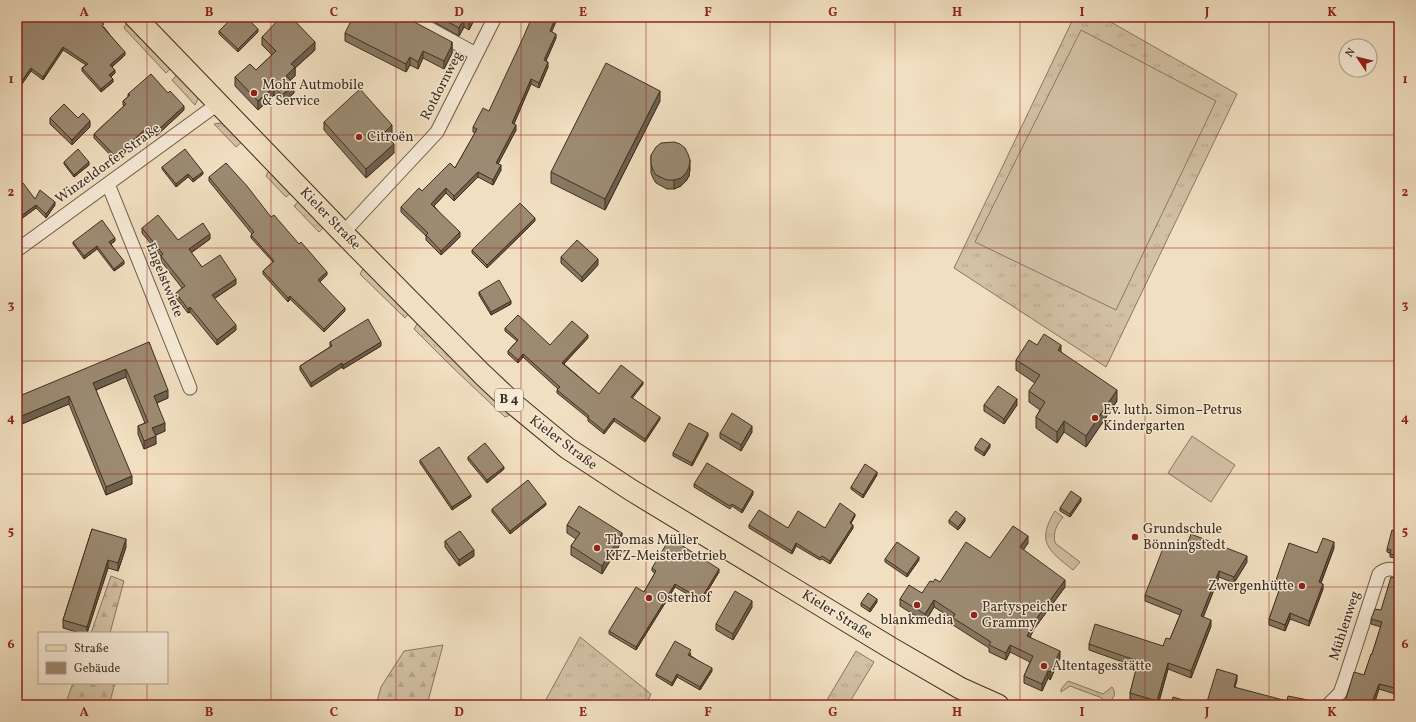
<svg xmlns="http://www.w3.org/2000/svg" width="1416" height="722" viewBox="0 0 1416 722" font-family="Vollkorn,serif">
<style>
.grass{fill:url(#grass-tufts);stroke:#897862}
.forest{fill:url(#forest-firs);stroke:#897862}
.garden{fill:#d3c1a5;stroke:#897862}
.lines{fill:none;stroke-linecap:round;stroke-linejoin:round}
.minor-casing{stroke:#6c5b48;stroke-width:15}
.primary-casing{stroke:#3f2f1f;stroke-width:23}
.minor{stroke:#f6ead7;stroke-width:13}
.primary{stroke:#f1dfc1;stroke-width:21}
.wall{fill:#867863;stroke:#3f2f1f}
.shaded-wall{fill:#6d6150;stroke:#3f2f1f}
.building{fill:#9c8b73;stroke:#3f2f1f}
.grid{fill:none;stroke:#8f2418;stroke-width:1;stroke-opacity:0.55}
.poi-dot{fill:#8f2418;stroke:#f6ead7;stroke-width:1.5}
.labels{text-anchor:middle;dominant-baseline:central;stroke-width:3;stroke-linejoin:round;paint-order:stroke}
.shield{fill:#f6ead7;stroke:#766756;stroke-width:1}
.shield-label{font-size:13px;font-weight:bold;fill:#3f2f1f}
.poi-label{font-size:14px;fill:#3f2f1f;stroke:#f6ead7;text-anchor:start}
.street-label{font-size:14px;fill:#3f2f1f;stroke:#f6ead7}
.neatline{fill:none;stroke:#8f2418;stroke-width:1.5}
.grid-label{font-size:13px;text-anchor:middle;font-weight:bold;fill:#8f2418}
</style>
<defs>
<pattern id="grass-tufts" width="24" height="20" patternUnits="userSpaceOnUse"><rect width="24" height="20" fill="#d3c1a5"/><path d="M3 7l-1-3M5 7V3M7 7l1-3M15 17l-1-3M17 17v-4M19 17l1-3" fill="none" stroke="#b6a68e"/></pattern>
<pattern id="forest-firs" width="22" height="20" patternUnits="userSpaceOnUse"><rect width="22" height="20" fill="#d3c1a5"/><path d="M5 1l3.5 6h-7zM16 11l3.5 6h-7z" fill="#b6a68e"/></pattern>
</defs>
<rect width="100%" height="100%" fill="#f1dfc1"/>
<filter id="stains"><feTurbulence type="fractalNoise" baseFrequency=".005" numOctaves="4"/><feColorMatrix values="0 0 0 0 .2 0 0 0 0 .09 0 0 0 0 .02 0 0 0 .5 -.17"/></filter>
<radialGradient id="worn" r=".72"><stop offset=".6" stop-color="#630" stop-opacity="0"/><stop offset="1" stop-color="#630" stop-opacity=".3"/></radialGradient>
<!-- grass -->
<path class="grass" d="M1074 17H1102L1237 94 1106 367 954 268Z
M129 23 172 67 166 73 124 28 126 24Z
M178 74 199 97 195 105 172 80Z
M221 123 228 125 243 141 236 147 214 124Z
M271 171 293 191 286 197 266 176 268 172Z
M300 200 325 226 319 232 294 206Z
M366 268 410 312 405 318 360 274 363 269Z
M420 323 509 412 508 416 505 417 450 365 414 329 417 324Z
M1055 511 1063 517C1056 526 1053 532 1055 543L1080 562 1073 570C1048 550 1036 542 1055 511Z
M580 637 651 694 646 705H543Z
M856 651 874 662 848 705H824Z
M1068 681 1103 694 1112 687C1117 694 1114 699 1107 703L1103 701 1102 698 1070 686 1061 692V689Z"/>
<!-- forest -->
<path class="forest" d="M111 576 124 581 110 633H91Z
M443 645 427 705H376L381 687 404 651Z
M73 683H115L109 705H65Z"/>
<!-- garden -->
<path class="garden" d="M1081 30 1216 101 1116 310 975 242Z
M1192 436 1235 465 1211 502 1168 473Z"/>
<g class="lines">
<!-- minor casing -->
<g class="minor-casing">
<path id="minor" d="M408 17 476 54
M108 184 190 388
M343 233 437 132 495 17
M17 250 219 103
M1328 705 1340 693 1345 679 1379 574C1385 568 1391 568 1399 571"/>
</g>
<!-- primary casing -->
<g class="primary-casing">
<path id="primary" d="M135 17 343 233 482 374 515 405 567 448 631 490 891 648 960 688 998 705"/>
</g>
<!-- minor -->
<use href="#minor" class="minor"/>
<!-- primary -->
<use href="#primary" class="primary"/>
</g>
<!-- wall -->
<path class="wall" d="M17 17 104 27 125 55 112 67 115 73 111 77 113 82 101 92 82 71V68L86 65 63 50 43 80 31 71 17 91Z
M425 17H475V18L469 30 464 27 459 36Z
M219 31 258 32 238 52 219 34Z
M552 32 556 38 546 61 548 67 539 88 531 84 514 124 516 130 498 164 501 170 493 185 478 177 454 201 446 193 434 206 460 237 441 255 426 240V236L401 212V207L422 191 455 168 475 133 473 132V127L489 111Z
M345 33 452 42V53L444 69 423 58 418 69 410 65 406 72 345 41Z
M262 37 315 50 295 68V76L290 80 294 93 282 104 274 95 258 110 235 86V77L256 70 272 55 262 45Z
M128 94 184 110 156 136 152 132 148 135 145 133 116 161 94 138V134L124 106 123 105V101L128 97Z
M660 101 605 210 551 183V172Z
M50 118 90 127 72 145 50 124Z
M324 122 392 134 388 137 394 153 366 178 324 130Z
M651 155 690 169 689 176 686 181 681 186 674 189H667L656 183 653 178 651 173Z
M64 162 89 165 74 177 64 164Z
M162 167 203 174 193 182 188 177 176 187 162 169Z
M209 177 271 217 327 275 320 282 345 311 324 332 290 299 288 302 263 274V271L273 262 251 238V235L252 234 209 181Z
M17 185 35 199 55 205 46 218 36 208 17 222Z
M535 221 487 268 472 253V250Z
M142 228 178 240 210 239 191 253 202 267 236 284 214 299 236 330 217 345 190 312 188 313 176 298V293L182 288 161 261V256L142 233Z
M115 241 111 244 124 264 114 271 97 249 84 259 73 244V242Z
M561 257 598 265 582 282 561 263Z
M479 292 511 304 491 315 479 295Z
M505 328 550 345 588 338 564 364 599 394 643 384 632 398 660 419 645 442 614 421 604 434 588 421V418L557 393V390L558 389 523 357 518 363 508 354V351L517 341 505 331Z
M149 342 168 398 157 403 165 431 155 435 156 444 144 449 138 434V426L145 423 126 377 96 390 132 484 106 495 69 404 17 426Z
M330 342 381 346 343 369 342 367 311 387 300 370V366L330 347Z
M1037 345 1061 352 1117 401 1086 447 1064 432 1057 443 1036 428V417L1040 410 1029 402V391L1035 383 1016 370V360Z
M984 405H1017L1004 424 984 411Z
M752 432 741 451 720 438V433Z
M708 436 692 466 673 456V453Z
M975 447H990L984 456 975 450Z
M468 457 504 469 487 483 468 460Z
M420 460 471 497 452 510 420 463Z
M877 475 863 498 851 489V487Z
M694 484 753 494 742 513 732 506 730 509 694 487Z
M1081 501 1070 517 1060 511V508Z
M546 505 510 534 492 512V509Z
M855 516 851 523 853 528 830 564 822 559 820 560 796 546 792 554 749 528V525L788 528H825Z
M949 520 965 521 958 530 949 523Z
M567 525 622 541 602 574 571 555V546L576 539 567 533Z
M92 529 126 547 118 571 108 568 87 633H80L63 628V620Z
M1399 532V559L1390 557V553L1387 552V549Z
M445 541 474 556 459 566 445 547Z
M1028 543 1023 550 1065 587 1034 629 1030 637 1060 658 1050 680 1048 678 1042 691 1024 683V676L1030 662 1010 652 1006 660 989 652V648L953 625V619L934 607 925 622 900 606V599L922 593 933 582H940L990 558Z
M1334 548 1321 583 1323 589 1309 626 1290 619 1285 631 1269 625V619L1281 587 1276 586V580L1317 553Z
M885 559 919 560 907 577 885 562Z
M1247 562 1234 583 1219 577 1203 617 1211 626 1191 678 1168 669 1158 705H1150L1130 699V693L1137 667 1089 650V644L1163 646 1170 639 1180 615 1145 601V595Z
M652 568 719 572 701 602 675 587 636 650 609 634V631L644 592 655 573 652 571Z
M1399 580 1395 694 1379 689 1344 705 1364 675 1372 654 1381 627 1371 624V619L1381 610Z
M877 602 870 612 861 606V603Z
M752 607 733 640 716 630V624Z
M691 653 690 655 712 671 700 690 677 677 672 686 656 676V674Z"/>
<!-- shaded-wall -->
<path class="shaded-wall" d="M472 17H475V18L469 30V22Z
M556 17H558L550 36V31Z
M464 19V27L459 36V28Z
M258 29V32L238 52V49Z
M556 34V38L544 65V60Z
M315 42V50L295 68V76L286 84V76L291 64Z
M452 42V53L444 69V61Z
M63 47V50L43 80V77Z
M423 51V58L418 69V62Z
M125 52V55L110 68V65Z
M410 57V65L406 72V64Z
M548 62V67L539 88V83Z
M31 68V71L17 91V88Z
M115 70V73L109 78V75Z
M113 79V82L101 92V89Z
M531 79V84L512 128V123Z
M294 84V93L282 104V95Z
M274 87V95L258 110V101Z
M660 91V101L605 210V199Z
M184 106V110L156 136V132Z
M90 121V127L72 145V140Z
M392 125V134L384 141V133Z
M516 125V130L496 168V163Z
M152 128V132L148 135V131Z
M145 129V133L116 161V157Z
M394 144V153L366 178V169Z
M690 160V169L689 176 686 181 681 186 674 189V180Z
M89 162V165L74 177V175Z
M501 165V170L493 185V180Z
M203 172V174L193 182V179Z
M478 172V177L454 201V196Z
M188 174V177L176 187V184Z
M446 188V193L431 209V204Z
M55 202V205L46 218V214Z
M36 205V208L17 222V219Z
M535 218V221L487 268V265Z
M460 232V237L441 255V251Z
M210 234V239L189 254V249Z
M115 238V241L109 245V242Z
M97 246V249L84 259V256Z
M598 259V265L582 282V277Z
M124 261V264L114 271V269Z
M327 272V275L318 284V280Z
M236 279V284L212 300V295Z
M290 296V299L288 302V298Z
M511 301V304L491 315V312Z
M190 307V312L188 313V309Z
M345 308V311L324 332V329Z
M236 325V330L217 345V340Z
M588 335V338L562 365V363Z
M381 342V346L343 369V365Z
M1061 345V356L1058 350Z
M523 354V357L518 363V360Z
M342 363V367L311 387V383Z
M126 369V377L93 391V383Z
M643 382V384L631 400V397Z
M168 390V398L154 404V396Z
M1117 390V401L1086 447V436Z
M69 396V404L17 426V418Z
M1017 399V405L1004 424V419Z
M660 417V419L645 442V439Z
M614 418V421L604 434V431Z
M1064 421V432L1057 443V432Z
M165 423V431L152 437V428Z
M752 426V432L741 451V445Z
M708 433V436L692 466V463Z
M156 436V444L144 449V441Z
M990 444V447L984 456V453Z
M504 467V469L487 483V480Z
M877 472V475L863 498V495Z
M132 476V484L106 495V487Z
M753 491V494L742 513V510Z
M471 495V497L452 510V507Z
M1081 498V501L1070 517V514Z
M546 503V505L510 534V531Z
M855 514V516L850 525V523Z
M965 518V521L958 530V527Z
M853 525V528L830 564V561Z
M622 533V541L602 574V566Z
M1028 536V543L1020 555V547Z
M126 539V547L118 571V563Z
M1334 542V548L1319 588V582Z
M796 543V546L792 554V551Z
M474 550V556L459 566V560Z
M1247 556V562L1234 583V577Z
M919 557V560L907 577V574Z
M108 560V568L87 633V627Z
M719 569V572L701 602V599Z
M1219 571V577L1201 623V616Z
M1065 580V587L1034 629 1027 643V636L1034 622Z
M675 584V587L636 650V647Z
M1323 584V589L1309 626V621Z
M877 599V602L870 612V609Z
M934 600V607L925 622V614Z
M752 601V607L733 640V634Z
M1290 613V619L1285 631V625Z
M1211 620V626L1191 678V671Z
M1010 645V652L1006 660V653Z
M1060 651V658L1050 680V672Z
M1168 663V669L1158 705H1157V701Z
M712 668V671L700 690V687Z
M1048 671V678L1042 691V684Z
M677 674V677L672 686V683Z
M1237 675V680L1234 691V687Z
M1399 676V682L1395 694V688Z
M1379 684V689L1374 705 1372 703Z"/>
<!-- building -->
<path class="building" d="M17 17H94L104 24 102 26 125 52 110 65 115 70 109 75 113 79 101 89 82 68 88 64 63 47 43 77 31 68 17 88V65L18 64 17 63Z
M233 17H246L258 29 238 49 219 31Z
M281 17H291L315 42 291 64 295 67 286 76 294 84 282 95 274 87 258 101 235 77 250 64 256 70 276 51 262 37Z
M353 17H405L452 42 451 45H452L444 61 423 51 418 62 410 57 406 64 345 33Z
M439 17H472L469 22 464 19 459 28Z
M532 17H556L550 31 556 34 544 60 548 62 539 83 531 79 512 123 516 125 496 163 501 165 493 180 478 172 454 196 446 188 431 204 460 232 441 251 426 235 428 233 401 207 419 188 422 191 450 163 455 168 477 129 473 127 483 108 489 111 523 38Z
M606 63 660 91 605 199 551 172Z
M151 74 168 93 170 91 184 106 156 132 152 128 148 131 145 129 116 157 94 134 126 104 123 101 130 95 128 94Z
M360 89 392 125 384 133 394 144 366 169 324 122Z
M64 104 78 118 83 113 90 121 72 140 50 118Z
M674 142 680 144 685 148 688 154 690 160 689 167 686 173 681 178 674 180H667L656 175 653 170 651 164V155L656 147 661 143Z
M78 149 89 162 74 175 64 162Z
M185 149 203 172 193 179 188 174 176 184 162 167Z
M226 163 247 186 271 217 274 215 299 244 301 242 327 272 318 280 345 308 324 329 290 296 288 298 263 271 274 261 251 235 254 232 209 177Z
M23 183 35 199 40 190 55 202 46 214 36 205 17 219V185L18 186Z
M520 203 535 218 487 265 472 250Z
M158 215 178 240 203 223 210 234 189 249 202 267 220 255 236 279 212 295 236 325 217 340 190 307 188 309 176 293 185 286 161 256 163 254 142 228Z
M102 220 115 238 109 242 124 261 114 269 97 246 84 256 73 242Z
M577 240 598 259 582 277 561 257Z
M499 280 511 301 491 312 479 292Z
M518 315 550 345 572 321 588 335 562 363 599 394 621 365 643 382 631 397 660 417 645 439 614 418 604 431 588 418 589 416 557 390 560 387 523 354 518 360 508 351 518 340 505 328Z
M368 319 381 342 343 365 342 363 311 383 300 366 332 346 330 342Z
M1044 334 1061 345 1058 350 1117 390 1086 436 1064 421 1057 432 1036 417 1045 402 1029 391 1040 375 1016 360 1029 340 1037 345Z
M149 342 168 390 154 396 165 423 152 428 156 436 144 441 138 426 148 422 126 369 93 383 132 476 106 487 69 396 17 418V397Z
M998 386 1017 399 1004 419 984 405Z
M732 413 752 426 741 445 720 433Z
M689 423 708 433 692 463 673 453Z
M981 438 990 444 984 453 975 447Z
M485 443 504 467 487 480 468 457Z
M439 447 471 495 452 507 420 460Z
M707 463 753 491 742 510 732 504 730 506 694 484Z
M865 464 877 472 863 495 851 487Z
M528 480 546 503 510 531 492 509Z
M1071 491 1081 498 1070 514 1060 508Z
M840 503 855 514 850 523 853 525 830 561 822 556 820 558 796 543 792 551 749 525 759 510 788 528 798 511 825 528Z
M579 506 622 533 602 566 571 546 580 533 567 525Z
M956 511 965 518 958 527 949 520Z
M1013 526 1028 536 1020 547 1065 580 1034 622 1027 636 1060 651 1050 672 1048 671 1042 684 1024 676 1033 656 1010 645 1006 653 989 645 991 642 953 618 955 614 934 600 925 614 900 599 909 585 922 593 930 581 933 582 935 579 940 582 966 542 990 558Z
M92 529 126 539 118 563 108 560 87 627 63 620Z
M1392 530 1399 532V556L1390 554 1391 550 1387 549Z
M460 531 474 550 459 560 445 541Z
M1191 534 1247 556 1234 577 1219 571 1201 616 1211 620 1191 671 1168 663 1157 701 1130 693 1138 661 1089 644 1095 624 1163 646 1166 638 1170 639 1182 610 1145 595 1165 543 1185 550Z
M670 538 719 569 701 599 675 584 636 647 609 631 636 587 644 592 656 571 652 568Z
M1323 538 1334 542 1319 582 1323 584 1309 621 1290 613 1285 625 1269 619 1282 582 1276 580 1289 543 1317 553Z
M897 542 919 557 907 574 885 559Z
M1391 577 1399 580V676L1395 688 1379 684 1372 703 1377 705H1344L1354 672 1364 675 1371 654H1372L1382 622 1371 619 1375 609 1381 610Z
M735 591 752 601 733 634 716 624Z
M868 593 877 599 870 609 861 603Z
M675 641 691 650 688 655 712 668 700 687 677 674 672 683 656 674Z
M1217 669 1237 675 1234 687 1287 701 1288 696 1308 700 1307 705H1206Z
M1173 697 1200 705H1171Z"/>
<!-- grid -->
<path class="grid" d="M147 17V633M271 17V705M396 17V705M521 17V705M646 17V705M770 17V705M895 17V705M1020 17V705M1145 17V705M1269 17V705M17 135H1399M17 248H1399M17 361H1399M17 474H1399M17 587H1399M147 683V705"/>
<!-- markers -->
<g class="poi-dot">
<circle cx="254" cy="93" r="4"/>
<circle cx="359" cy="137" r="4"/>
<circle cx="1095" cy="418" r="4"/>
<circle cx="1135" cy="537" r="4"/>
<circle cx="597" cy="548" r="4"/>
<circle cx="1302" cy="586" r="4"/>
<circle cx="649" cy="598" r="4"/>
<circle cx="917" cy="605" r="4"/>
<circle cx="974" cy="615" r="4"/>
<circle cx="1044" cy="666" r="4"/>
</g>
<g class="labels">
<!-- shield labels -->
<rect class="shield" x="495" y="389" width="28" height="22" rx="3"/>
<g class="shield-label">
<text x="509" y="400">B 4</text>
</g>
<!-- poi labels -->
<g class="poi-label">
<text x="262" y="85">Mohr Autmobile<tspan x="262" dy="16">&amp; Service</tspan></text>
<text x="367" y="137">Citroën</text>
<text x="1103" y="410">Ev. luth. Simon–Petrus<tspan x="1103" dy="16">Kindergarten</tspan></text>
<text x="1143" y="529">Grundschule<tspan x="1143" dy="16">Bönningstedt</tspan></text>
<text x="605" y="540">Thomas Müller<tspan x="605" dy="16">KFZ-Meisterbetrieb</tspan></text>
<text x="1294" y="586" text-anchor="end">Zwergenhütte</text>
<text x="657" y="598">Osterhof</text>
<text x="982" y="607">Partyspeicher<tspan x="982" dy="16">Grammy</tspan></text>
<text x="917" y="620" text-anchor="middle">blankmedia</text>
<text x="1052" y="666">Altentagesstätte</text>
</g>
<!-- street labels -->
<g class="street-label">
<text transform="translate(442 86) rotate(-63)">Rotdornweg</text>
<text transform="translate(108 164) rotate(-36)">Winzeldorfer Straße</text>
<text transform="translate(330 219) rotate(46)">Kieler Straße</text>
<text transform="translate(164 280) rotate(68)">Engelstwiete</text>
<text transform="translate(563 443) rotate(37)">Kieler Straße</text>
<text transform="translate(837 615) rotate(32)">Kieler Straße</text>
<text transform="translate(1345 626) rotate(-72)">Mühlenweg</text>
</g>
</g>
<!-- margin -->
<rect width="1416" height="722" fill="none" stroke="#f1dfc1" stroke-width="44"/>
<!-- legend -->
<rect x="38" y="632" width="130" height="52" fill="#f6ead7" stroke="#ad9f8d"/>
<rect x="46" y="645" width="20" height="6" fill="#f1dfc1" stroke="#ad9f8d"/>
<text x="74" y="652" font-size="12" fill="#3f2f1f">Straße</text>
<rect x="46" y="662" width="20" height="12" fill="#9c8b73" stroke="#ad9f8d"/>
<text x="74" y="672" font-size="12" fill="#3f2f1f">Gebäude</text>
<!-- north arrow -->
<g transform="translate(1358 58) rotate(305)"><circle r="19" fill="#f6ead7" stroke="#ad9f8d"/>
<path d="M0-3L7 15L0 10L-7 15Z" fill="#8f2418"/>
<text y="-6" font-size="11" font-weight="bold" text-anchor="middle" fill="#3f2f1f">N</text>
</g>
<rect x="22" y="22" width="1372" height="678" class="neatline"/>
<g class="grid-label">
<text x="84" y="16">A</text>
<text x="209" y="16">B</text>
<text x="334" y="16">C</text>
<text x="459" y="16">D</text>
<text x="583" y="16">E</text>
<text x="708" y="16">F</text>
<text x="833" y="16">G</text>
<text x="957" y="16">H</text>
<text x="1082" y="16">I</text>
<text x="1207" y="16">J</text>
<text x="1332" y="16">K</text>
<text x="11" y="83">1</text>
<text x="1405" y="83">1</text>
<text x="11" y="196">2</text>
<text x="1405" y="196">2</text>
<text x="11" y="309">3</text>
<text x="1405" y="309">3</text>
<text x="11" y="422">4</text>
<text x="1405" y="422">4</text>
<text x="11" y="535">5</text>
<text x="1405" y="535">5</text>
<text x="11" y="648">6</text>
<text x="1405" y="648">6</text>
<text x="84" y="716">A</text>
<text x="209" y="716">B</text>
<text x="334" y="716">C</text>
<text x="459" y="716">D</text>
<text x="583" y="716">E</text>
<text x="708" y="716">F</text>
<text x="833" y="716">G</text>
<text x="957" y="716">H</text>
<text x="1082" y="716">I</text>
<text x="1207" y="716">J</text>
<text x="1332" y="716">K</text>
</g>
<rect width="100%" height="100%" filter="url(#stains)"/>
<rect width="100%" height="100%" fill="url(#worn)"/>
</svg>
